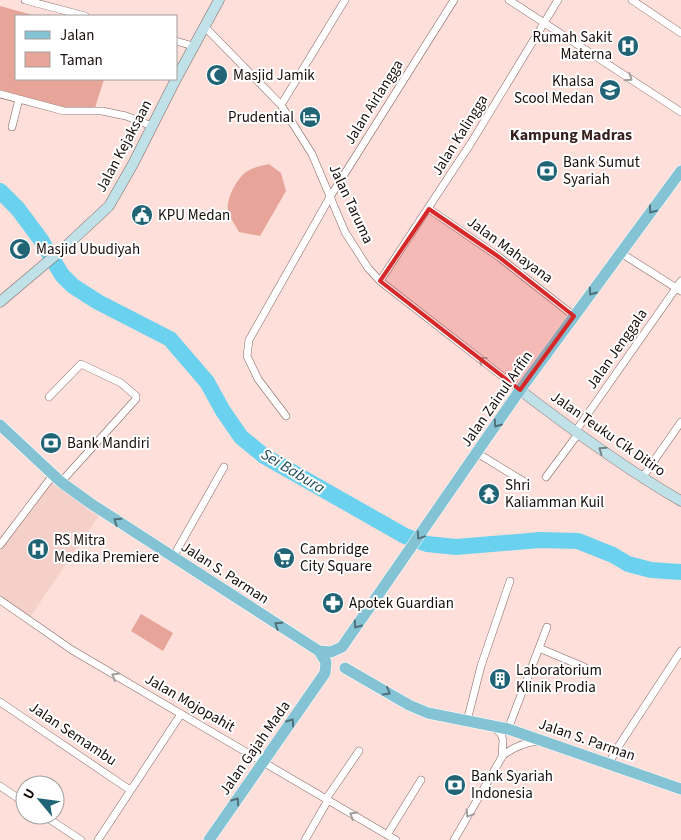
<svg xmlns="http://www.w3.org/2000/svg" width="681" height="840" viewBox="0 0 681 840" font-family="'Source Sans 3',sans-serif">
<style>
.built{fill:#f5d0c9}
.green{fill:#e7a498}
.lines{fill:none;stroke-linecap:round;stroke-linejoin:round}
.river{stroke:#6ad1ef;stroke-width:16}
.street-casing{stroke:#806561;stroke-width:8}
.secondary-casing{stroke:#806561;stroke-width:11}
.primary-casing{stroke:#fff;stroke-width:12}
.street{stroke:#fff;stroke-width:7}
.secondary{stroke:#c1e1e9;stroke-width:10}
.primary{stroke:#83c3d4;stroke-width:11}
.oneway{stroke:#a29e9d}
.oneway2{stroke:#52717a}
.oneway3{stroke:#748285}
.marked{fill:#d62828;fill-opacity:0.2;stroke:#d62828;stroke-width:4;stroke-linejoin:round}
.labels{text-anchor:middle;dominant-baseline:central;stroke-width:4;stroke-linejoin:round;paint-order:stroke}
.poi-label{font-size:15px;fill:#160d0b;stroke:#fff;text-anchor:start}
.street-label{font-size:15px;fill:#160d0b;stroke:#fff}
.neighbourhood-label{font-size:16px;font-weight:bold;fill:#38221f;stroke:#fff}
.water-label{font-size:16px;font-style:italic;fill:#1a4754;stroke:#fff}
</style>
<rect width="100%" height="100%" fill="#fedfda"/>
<!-- built -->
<path class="built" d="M53 475 102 511 28 620 0 599V545Z"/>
<!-- green -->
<path class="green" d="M0 6 36 16H16V79H104L95 108 77 111 0 90Z
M269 164 281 173 286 191 260 236 239 232C236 226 229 217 228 211 226 198 237 179 246 172 253 167 261 166 269 164Z
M141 614 173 633 163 651 131 631Z"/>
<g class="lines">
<!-- river -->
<path class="river" d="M0 191 18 209 41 240 62 275 73 286 98 302 170 339 207 382 223 411 241 437 264 456 405 536 427 544 456 547 540 540 578 541 613 555 628 564 651 570 681 572"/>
<!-- street casing -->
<g class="street-casing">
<path id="street" d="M25 0 85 16
M509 0 681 112
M632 0 681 33
M204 26 281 105 312 154 345 232 368 268 380 281 520 390
M176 41 193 46
M0 94 64 111H102L126 116 152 126
M281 105 345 0
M12 127 19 99
M429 209 499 257 574 316
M621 253 681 291
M380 281 471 143 558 0
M49 397 81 364 121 383 136 396V399L61 482
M286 416 258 379 247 356 249 340 330 197 454 0
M575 432 681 281
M477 453 523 481
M546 477 578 434
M642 478 681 422
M0 545 53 475
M173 557 224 467
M0 600 72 650 396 840
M539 648 584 667
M0 702 130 790
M467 721 481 666 510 581
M508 729 547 627
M502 756C512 748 524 743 537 741
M609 763 618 747 681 651
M0 786 25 803
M326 799 359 751
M43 815 81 840
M387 835 421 780
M98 840 181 714
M305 840 328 800
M454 840 502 757 503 740 501 734 494 727"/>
</g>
<!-- secondary casing -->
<g class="secondary-casing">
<path id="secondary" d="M176 79 219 0
M0 302 65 247 109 206 133 164 176 79
M520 390C572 430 624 468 681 501"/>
</g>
<!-- primary casing -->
<g class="primary-casing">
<path id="primary" d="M0 425 61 482 90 503 319 651 326 662 325 673 209 840
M319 651 331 652 342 647 520 390 681 171
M345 668 409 705 428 713 508 729 681 789"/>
</g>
<!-- street -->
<use href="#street" class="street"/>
<!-- secondary -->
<use href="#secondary" class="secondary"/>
<!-- primary -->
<use href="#primary" class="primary"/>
</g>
<!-- one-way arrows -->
<defs><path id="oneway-chevron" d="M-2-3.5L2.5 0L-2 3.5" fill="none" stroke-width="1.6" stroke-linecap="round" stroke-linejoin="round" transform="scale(1.25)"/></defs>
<g class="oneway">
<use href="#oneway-chevron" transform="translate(629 78) rotate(33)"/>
<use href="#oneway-chevron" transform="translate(482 360) rotate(-142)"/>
<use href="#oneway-chevron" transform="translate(115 676) rotate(-149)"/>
<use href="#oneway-chevron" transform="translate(469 814) rotate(121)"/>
<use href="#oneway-chevron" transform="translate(353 815) rotate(-149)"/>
</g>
<g class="oneway2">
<use href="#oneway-chevron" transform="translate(652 210) rotate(127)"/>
<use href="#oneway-chevron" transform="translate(592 292) rotate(126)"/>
<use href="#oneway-chevron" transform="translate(497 424) rotate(125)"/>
<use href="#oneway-chevron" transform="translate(117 521) rotate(-146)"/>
<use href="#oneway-chevron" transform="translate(420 536) rotate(124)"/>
<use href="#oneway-chevron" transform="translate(278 625) rotate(-147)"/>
<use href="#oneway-chevron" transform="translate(357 625) rotate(125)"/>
<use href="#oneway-chevron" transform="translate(387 692) rotate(30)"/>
<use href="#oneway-chevron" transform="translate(291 722) rotate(-55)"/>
<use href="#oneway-chevron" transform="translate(236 801) rotate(-55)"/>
</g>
<use class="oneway3" href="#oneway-chevron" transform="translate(602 450) rotate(-145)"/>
<!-- marked area -->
<path class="marked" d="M429 209 499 257 574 316 520 390 380 281Z"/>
<!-- icons -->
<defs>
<g id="hospital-disc" transform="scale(1.125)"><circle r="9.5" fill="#206476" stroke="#fff"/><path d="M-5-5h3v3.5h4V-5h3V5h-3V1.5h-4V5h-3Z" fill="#fff"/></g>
<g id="mosque-disc" transform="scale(1.125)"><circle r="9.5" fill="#206476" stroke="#fff"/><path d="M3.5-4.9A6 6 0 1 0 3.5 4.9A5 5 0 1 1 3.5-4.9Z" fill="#fff"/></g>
<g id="school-disc" transform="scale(1.125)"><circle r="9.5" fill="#206476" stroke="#fff"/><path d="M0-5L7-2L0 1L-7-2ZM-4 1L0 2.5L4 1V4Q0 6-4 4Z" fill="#fff"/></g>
<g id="hotel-disc" transform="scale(1.125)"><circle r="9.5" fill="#206476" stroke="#fff"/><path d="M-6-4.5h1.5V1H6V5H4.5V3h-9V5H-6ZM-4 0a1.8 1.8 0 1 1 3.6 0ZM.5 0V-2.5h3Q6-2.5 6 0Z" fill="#fff"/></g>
<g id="bank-disc" transform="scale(1.125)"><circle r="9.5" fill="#206476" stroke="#fff"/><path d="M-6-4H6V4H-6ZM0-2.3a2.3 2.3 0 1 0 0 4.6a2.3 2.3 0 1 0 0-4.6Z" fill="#fff"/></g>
<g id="civic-disc" transform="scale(1.125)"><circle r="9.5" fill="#206476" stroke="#fff"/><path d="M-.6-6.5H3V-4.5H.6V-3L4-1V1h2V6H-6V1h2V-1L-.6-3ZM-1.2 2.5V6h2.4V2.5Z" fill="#fff"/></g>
<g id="temple-disc" transform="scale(1.125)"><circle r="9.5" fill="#206476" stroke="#fff"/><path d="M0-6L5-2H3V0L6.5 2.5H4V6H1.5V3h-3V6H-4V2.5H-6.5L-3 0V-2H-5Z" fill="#fff"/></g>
<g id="supermarket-disc" transform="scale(1.125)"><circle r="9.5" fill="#206476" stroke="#fff"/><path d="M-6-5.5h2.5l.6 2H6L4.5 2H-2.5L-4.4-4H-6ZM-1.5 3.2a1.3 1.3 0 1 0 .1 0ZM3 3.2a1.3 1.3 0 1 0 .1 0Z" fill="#fff"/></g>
<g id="pharmacy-disc" transform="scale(1.125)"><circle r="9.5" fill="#206476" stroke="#fff"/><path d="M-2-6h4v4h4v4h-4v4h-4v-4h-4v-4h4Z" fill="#fff"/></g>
<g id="building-disc" transform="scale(1.125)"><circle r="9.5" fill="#206476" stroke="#fff"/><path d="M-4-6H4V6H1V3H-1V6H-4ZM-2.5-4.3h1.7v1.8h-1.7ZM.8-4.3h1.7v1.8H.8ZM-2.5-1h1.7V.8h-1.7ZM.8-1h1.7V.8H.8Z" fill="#fff"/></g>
</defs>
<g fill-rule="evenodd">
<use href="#hospital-disc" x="628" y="46"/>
<use href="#mosque-disc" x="217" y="75"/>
<use href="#school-disc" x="610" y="90"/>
<use href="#hotel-disc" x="310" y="117"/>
<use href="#bank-disc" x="547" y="171"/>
<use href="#civic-disc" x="142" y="215"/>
<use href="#mosque-disc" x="20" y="249"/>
<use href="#bank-disc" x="51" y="443"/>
<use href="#temple-disc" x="489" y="494"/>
<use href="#hospital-disc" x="38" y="549"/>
<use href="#supermarket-disc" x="284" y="558"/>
<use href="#pharmacy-disc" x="333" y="603"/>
<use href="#building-disc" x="500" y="679"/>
<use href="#bank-disc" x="455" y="785"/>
</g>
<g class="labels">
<!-- poi labels -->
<g class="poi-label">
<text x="612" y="37" text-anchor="end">Rumah Sakit<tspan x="612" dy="17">Materna</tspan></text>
<text x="233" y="75">Masjid Jamik</text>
<text x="594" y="81" text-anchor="end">Khalsa<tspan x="594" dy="17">Scool Medan</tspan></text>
<text x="294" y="117" text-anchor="end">Prudential</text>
<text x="563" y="162">Bank Sumut<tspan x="563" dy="17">Syariah</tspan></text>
<text x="158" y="215">KPU Medan</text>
<text x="36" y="249">Masjid Ubudiyah</text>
<text x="67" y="443">Bank Mandiri</text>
<text x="505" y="485">Shri<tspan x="505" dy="17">Kaliamman Kuil</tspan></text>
<text x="54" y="540">RS Mitra<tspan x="54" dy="17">Medika Premiere</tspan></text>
<text x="300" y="549">Cambridge<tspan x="300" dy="17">City Square</tspan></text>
<text x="349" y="603">Apotek Guardian</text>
<text x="516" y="670">Laboratorium<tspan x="516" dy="17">Klinik Prodia</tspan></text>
<text x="471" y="776">Bank Syariah<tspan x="471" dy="17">Indonesia</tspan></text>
</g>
<!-- street labels -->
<g class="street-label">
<text transform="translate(374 102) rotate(-58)">Jalan Airlangga</text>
<text transform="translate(460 135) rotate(-58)">Jalan Kalingga</text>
<text transform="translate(124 146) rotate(-62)">Jalan Kejaksaan</text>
<text transform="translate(351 204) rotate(65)">Jalan Taruma</text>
<text transform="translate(510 250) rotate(36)">Jalan Mahayana</text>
<text transform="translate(617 349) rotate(-55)">Jalan Jenggala</text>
<text transform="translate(497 399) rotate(-55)">Jalan Zainul Arifin</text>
<text transform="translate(608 434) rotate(35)">Jalan Teuku Cik Ditiro</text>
<text transform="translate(225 573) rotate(33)">Jalan S. Parman</text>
<text transform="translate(190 703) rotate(30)">Jalan Mojopahit</text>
<text transform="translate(73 734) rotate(34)">Jalan Semambu</text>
<text transform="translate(587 740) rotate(19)">Jalan S. Parman</text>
<text transform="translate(255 748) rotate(-55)">Jalan Gajah Mada</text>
</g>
<!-- neighbourhood labels -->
<g class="neighbourhood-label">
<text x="571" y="135">Kampung Madras</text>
</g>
<!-- water labels -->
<g class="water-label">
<text transform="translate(293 471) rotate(31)">Sei Babura</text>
</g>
</g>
<!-- legend -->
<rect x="15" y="15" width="162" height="65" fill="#ffffff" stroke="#a29e9d"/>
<rect x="25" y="31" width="25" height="8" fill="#83c3d4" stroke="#a29e9d"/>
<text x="60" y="40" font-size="15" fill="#160d0b">Jalan</text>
<rect x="25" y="52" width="25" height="15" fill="#e7a498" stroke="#a29e9d"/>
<text x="60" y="65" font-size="15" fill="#160d0b">Taman</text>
<!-- north arrow -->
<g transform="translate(40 800) rotate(299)"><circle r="24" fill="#ffffff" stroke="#a29e9d"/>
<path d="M0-4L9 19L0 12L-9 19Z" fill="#206476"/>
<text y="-8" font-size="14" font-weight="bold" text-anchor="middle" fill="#160d0b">U</text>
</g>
</svg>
